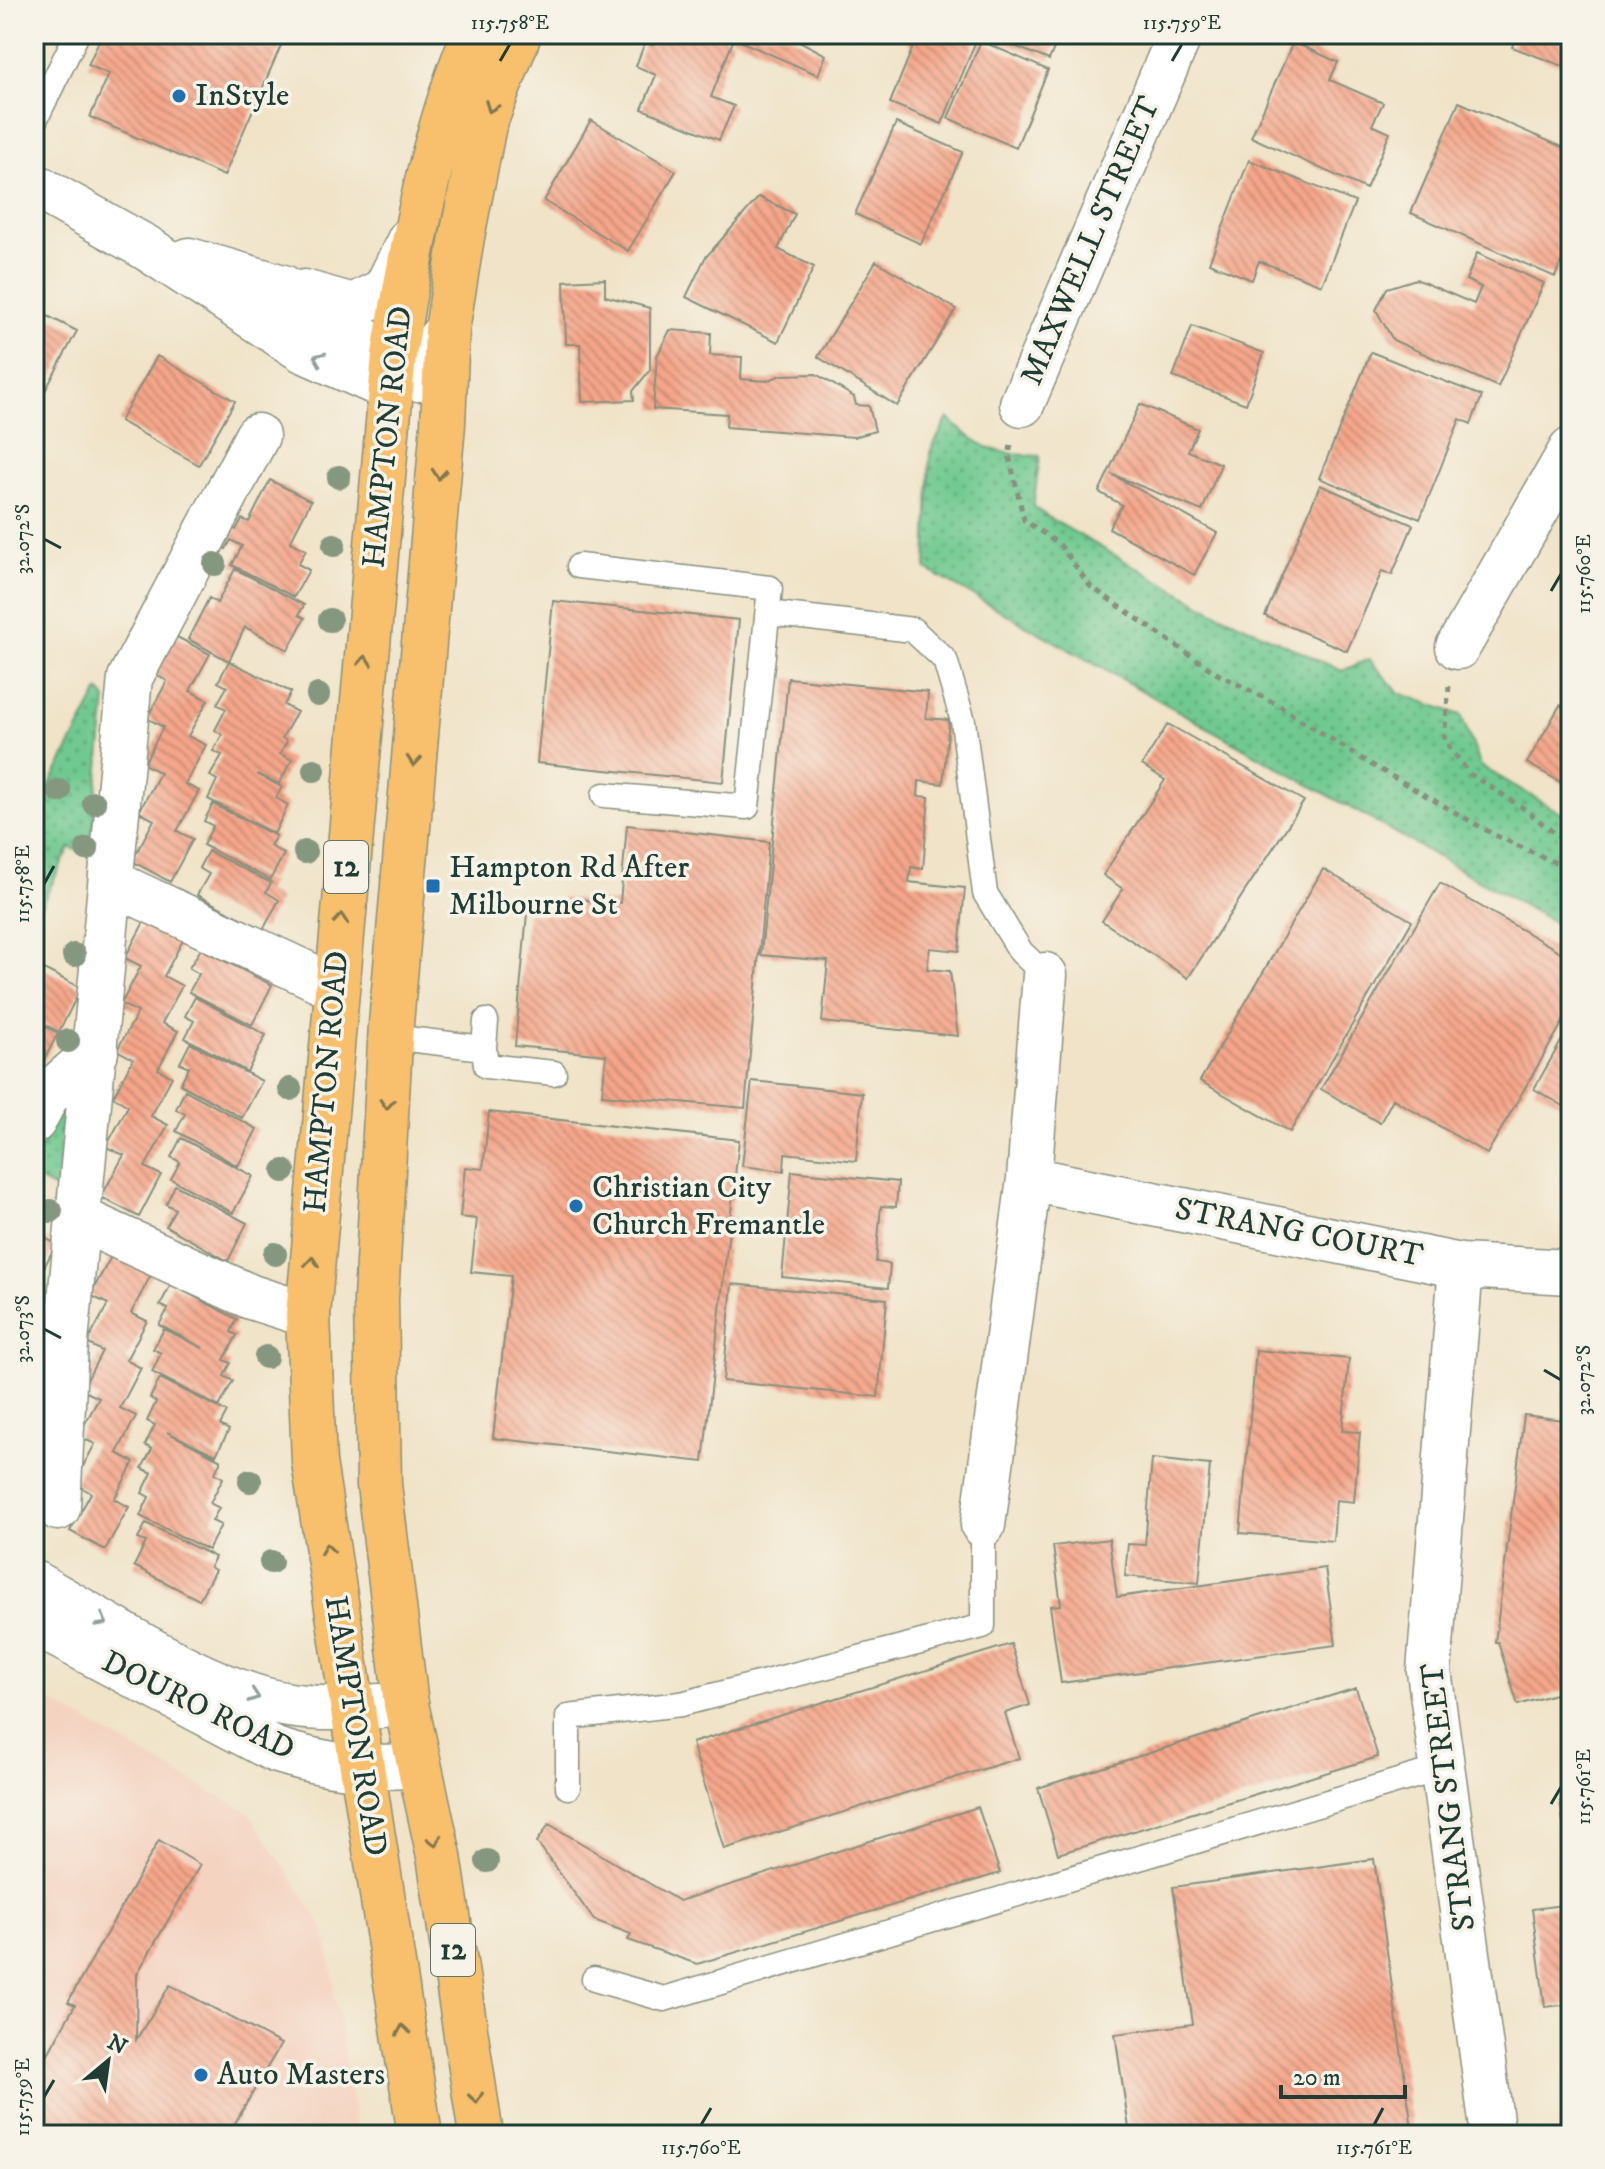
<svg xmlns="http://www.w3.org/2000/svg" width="1605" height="2169" viewBox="0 0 1605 2169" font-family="'IM FELL DW Pica',serif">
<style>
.built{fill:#f4d3c1}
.grass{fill:url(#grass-dots);stroke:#478362;stroke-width:2}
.building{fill:url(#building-back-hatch)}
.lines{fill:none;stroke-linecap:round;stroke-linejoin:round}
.service-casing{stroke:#88907e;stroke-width:27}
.minor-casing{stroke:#88907e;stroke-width:47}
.tertiary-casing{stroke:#88907e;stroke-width:47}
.primary-casing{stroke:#88907e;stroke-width:47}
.path{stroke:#88907e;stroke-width:5;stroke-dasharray:6 6;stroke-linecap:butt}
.service{stroke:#fff;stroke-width:24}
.minor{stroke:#fff;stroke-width:44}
.tertiary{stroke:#fff;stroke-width:44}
.primary{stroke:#f8bf6c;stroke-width:44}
.tree{fill:#869780}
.oneway{stroke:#81784d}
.oneway2{stroke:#8f9e9a}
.ticks{fill:none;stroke:#1f3d34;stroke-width:3}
.poi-dot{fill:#1f6fb2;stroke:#f7f3e8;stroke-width:3}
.labels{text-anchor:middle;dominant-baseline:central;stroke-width:7;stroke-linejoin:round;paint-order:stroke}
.shield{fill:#f7f3e8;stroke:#60746a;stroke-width:2}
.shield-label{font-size:30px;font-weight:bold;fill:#1f3d34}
.poi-label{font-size:32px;fill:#1f3d34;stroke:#f7f3e8;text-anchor:start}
.street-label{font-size:32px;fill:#1f3d34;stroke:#f7f3e8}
.neatline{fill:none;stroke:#1f3d34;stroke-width:3}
.ticks-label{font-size:20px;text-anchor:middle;fill:#1f3d34}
</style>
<defs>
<pattern id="grass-dots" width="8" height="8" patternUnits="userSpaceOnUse" patternTransform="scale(2)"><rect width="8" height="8" fill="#6fc990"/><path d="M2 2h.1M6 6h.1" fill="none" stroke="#5ba476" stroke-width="1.8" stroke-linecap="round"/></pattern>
<pattern id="building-back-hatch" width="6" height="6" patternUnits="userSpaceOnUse" patternTransform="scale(2)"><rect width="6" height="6" fill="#f5a68a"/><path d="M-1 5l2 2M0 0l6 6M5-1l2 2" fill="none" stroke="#c68872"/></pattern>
</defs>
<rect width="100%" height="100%" fill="#f7f3e8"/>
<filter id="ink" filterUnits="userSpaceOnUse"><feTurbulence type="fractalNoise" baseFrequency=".0125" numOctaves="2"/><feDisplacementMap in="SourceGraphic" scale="16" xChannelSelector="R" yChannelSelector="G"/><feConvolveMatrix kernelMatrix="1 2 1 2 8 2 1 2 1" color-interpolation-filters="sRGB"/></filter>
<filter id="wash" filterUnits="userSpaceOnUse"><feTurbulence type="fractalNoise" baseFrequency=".006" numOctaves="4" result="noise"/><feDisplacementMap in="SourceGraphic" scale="32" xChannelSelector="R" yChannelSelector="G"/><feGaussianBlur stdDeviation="1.8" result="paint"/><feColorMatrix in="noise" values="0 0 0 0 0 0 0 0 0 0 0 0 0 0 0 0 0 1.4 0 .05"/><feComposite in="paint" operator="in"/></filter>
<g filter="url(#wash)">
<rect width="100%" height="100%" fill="#f0e3c8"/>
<!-- built -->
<path class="built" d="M34 1692 249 1813 325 1930 357 2135H34Z"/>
<!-- grass -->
<path class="grass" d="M948 418C980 449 995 454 1040 456L1033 507 1053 520 1215 612 1342 671 1369 659 1399 693 1461 715 1481 766 1571 819V932L926 569 930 452Z
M99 691 106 699 90 857 70 847 34 920V815Z
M63 1104 57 1190 34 1178V1160Z
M41 1365 34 1513 39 1514 36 1526 34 1525V1378Z"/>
<g id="blocks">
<!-- building -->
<path class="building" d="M102 34H286L224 176 90 117 109 74 88 65Z
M657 34H716L733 41 711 97 734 106 719 140 642 109 656 75 636 66 645 42 653 45Z
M724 34H786L826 55 818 75Z
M909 34H968L977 38 942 124 890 103 913 47 906 41Z
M984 34H1060L1049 60Z
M1517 34H1571V69L1512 47Z
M981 41 1048 70 1016 148 948 118Z
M1293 42 1338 62 1330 80 1383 103 1372 125 1390 133 1366 189 1251 137Z
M1459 102 1571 151V240L1555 277 1411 213Z
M591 120 676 171 628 251 544 201Z
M896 123 963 152 921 244 855 214Z
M1249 160 1355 202 1322 285 1259 261 1252 280 1209 263Z
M759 197 795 214 778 249 814 267 778 342 686 297 705 258Z
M1477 253 1544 283 1498 387 1393 340 1376 310 1387 288 1416 279 1474 304 1481 287 1466 280Z
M876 261 956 309 897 406 818 357Z
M605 279V296L650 308V370L633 391 634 400 582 402 580 344H566L564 281Z
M34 309 77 331 43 395 34 390Z
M1192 326 1264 353 1246 404 1173 377Z
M670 330 711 333 710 355 742 357 741 379 767 381 781 375 816 374 854 397 856 405 869 406 875 431 854 437 726 427 727 414 653 409 657 356Z
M1371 352 1482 396 1471 424 1460 419 1420 519 1319 478Z
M157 356 235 401 199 465 120 421Z
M1140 404 1198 429 1188 451 1221 464 1202 511 1111 474 1217 533 1194 575 1109 528 1122 505 1099 492Z
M270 480 311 501 290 542 306 550 298 564 309 570 294 597 232 565 242 546 231 540 226 549 209 539 218 521 236 530 242 519 249 522Z
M1320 485 1413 525 1392 575 1382 571 1347 651 1265 616Z
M235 569 304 605 299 615 305 618 288 650 245 627 229 661 188 639 209 598 217 603Z
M553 601 739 620 723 782 537 763Z
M173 635 210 654 190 691 208 700 188 736 206 745 185 784 199 791 177 831 193 839 170 882 132 861 154 820 139 812 160 773 144 764 163 727 147 718 167 681 152 672Z
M229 661 291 692 284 705 297 712 282 738 287 741 280 754 292 760 279 784 257 774 282 787 276 798 288 805 274 834 208 799 217 780 210 776 222 755 213 751 222 735 215 730 226 709 217 704 227 687 218 682Z
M788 678 928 692 926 718 949 720 943 784 919 781 918 796 929 797 923 869 911 867 909 882 965 888 959 951 930 948 927 969 950 971 958 1036 822 1022 828 961 761 955Z
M1560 705 1571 711V788L1527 763Z
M1168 724 1304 801 1188 978 1102 921 1123 889 1103 875 1165 780 1142 765Z
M213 804 276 836 270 846 284 854 270 880 203 845 213 826 204 821Z
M627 825 769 842 745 1108 602 1095 606 1055 515 1046 527 913 561 916 563 898 620 903Z
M208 851 271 883 266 892 279 900 263 930 197 895 209 874 199 868Z
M1323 869 1412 921 1290 1132 1200 1081Z
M1440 883 1571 958V1008L1487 1154 1393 1099 1380 1123 1321 1089Z
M145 920 183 940 164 976 182 986 162 1023 178 1031 158 1069 172 1077 151 1116 168 1125 145 1167 161 1175 139 1217 101 1197 124 1155 106 1147 128 1106 113 1097 133 1059 117 1050 138 1012 121 1004 141 966 125 958Z
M201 949 272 985 252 1025 189 992 199 974 189 968Z
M34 964 81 988 59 1032 34 1019Z
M195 997 266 1035 247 1072 185 1038 194 1021 185 1016Z
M34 1020 58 1033 36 1076 34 1075Z
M1571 1024V1116L1566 1113 1569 1109 1534 1089Z
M190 1043 262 1081 242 1118 180 1084 189 1067 180 1063Z
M752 1081 862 1093 856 1161 785 1153 784 1171 742 1166Z
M185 1090 257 1129 238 1166 176 1131 185 1114 176 1109Z
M489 1112 739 1140 703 1462 493 1438 511 1276 471 1272 477 1219 460 1217 465 1167 483 1169Z
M181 1138 253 1176 233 1213 171 1179 180 1162 171 1157Z
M792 1171 898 1182 896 1207 881 1206 876 1262 890 1264 888 1288 782 1277Z
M175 1185 247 1223 228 1261 166 1226 175 1209 166 1204Z
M34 1232 56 1244 34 1287Z
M113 1253 152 1273 131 1313 147 1321 126 1360 141 1368 120 1408 136 1416 117 1453 134 1462 114 1499 129 1507 105 1550 70 1531 91 1493 74 1483 95 1444 78 1436 99 1398 82 1390 102 1351 87 1343 108 1304 90 1295Z
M171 1284 237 1319 231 1332 237 1335 224 1360 231 1363 224 1376 233 1381 219 1407 152 1372 161 1353 153 1349 164 1329 203 1348 159 1325 168 1309 160 1305Z
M732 1284 887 1299 878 1397 723 1381Z
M1256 1350 1349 1359 1342 1431 1360 1432 1354 1502 1336 1500 1333 1541 1240 1533Z
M160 1378 227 1412 220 1425 229 1430 216 1455 167 1432 221 1460 215 1473 223 1478 210 1503 219 1508 212 1521 221 1525 208 1550 140 1516 149 1497 142 1493 152 1473 142 1468 152 1449 145 1445 155 1425 147 1421 156 1402 150 1398Z
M1524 1415 1571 1421V1689L1518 1705 1498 1642H1495Z
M1152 1459 1210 1465 1199 1583 1125 1576 1128 1544 1145 1545Z
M146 1523 215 1557 210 1567 215 1570 199 1600 134 1566 146 1542 138 1539Z
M1109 1539 1117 1597 1325 1568 1336 1645 1061 1683 1050 1606 1061 1605 1053 1546Z
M1011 1644 1030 1705 1005 1713 1019 1758 724 1849 692 1743Z
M1356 1688 1378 1757 1058 1854 1038 1788Z
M1571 1799V1866L1569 1867 1560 1801Z
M978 1807 1000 1873 697 1964 628 1940 631 1934 594 1920 537 1842 549 1824 679 1901Z
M159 1840 200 1865 137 1974 136 2040 170 1985 281 2044 228 2135H34V2079L75 2005 68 2002Z
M1374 1859 1413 2135H1130L1115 2034 1193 2024 1173 1887Z
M1571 1904V2004L1545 2007 1532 1909Z"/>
</g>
</g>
<g filter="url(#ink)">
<use href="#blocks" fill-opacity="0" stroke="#88907e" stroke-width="2"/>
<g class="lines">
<!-- service casing -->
<g class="service-casing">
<path id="service" d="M34 122 77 34
M579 566 770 588 747 807 604 795
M768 613 913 630 945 660 963 721 985 893 1021 952 1045 975
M390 1037 484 1048 486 1021
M484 1048 486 1066 554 1073
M568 1787V1717L681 1704 983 1626V1525
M594 1979 664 1999 1442 1768"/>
</g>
<!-- minor casing -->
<g class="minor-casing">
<path id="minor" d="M34 185 145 247
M1022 404 1180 34
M1458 647 1571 450
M113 883 335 987
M34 1121 47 1095 96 1052
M1029 1179 1461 1266 1571 1272
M80 1219 251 1297 308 1315
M1461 1266 1429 1671 1493 2135
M58 1508 66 1342 130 678 257 436
M983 1525 1029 1179 1045 975"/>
</g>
<!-- tertiary casing -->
<g class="tertiary-casing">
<path id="tertiary" d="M145 247 303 350 390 389 414 370 447 330
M189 260 283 287 318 314 394 355 414 370 419 379
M304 292 353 306 385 290 410 239
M34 1583C107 1623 207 1692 289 1705 328 1711 366 1707 406 1704
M34 1623 275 1750C332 1768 358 1768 417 1766"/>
</g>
<!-- primary casing -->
<g class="primary-casing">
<path id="primary" d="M420 2135 314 1462 308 1315 394 355C412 246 431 137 474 34
M481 2135 439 1856 406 1704 379 1485 376 1299 391 1024 443 424 447 330 462 237 484 125 519 34"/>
</g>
<!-- path -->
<path class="path" d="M1011 445 1009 455 1024 520 1060 545 1090 586 1216 673 1278 705 1367 762 1493 834 1571 870
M1449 686 1444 740 1470 774 1526 810 1571 847"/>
<!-- service -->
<use href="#service" class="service"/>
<!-- minor -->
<use href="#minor" class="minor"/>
<!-- tertiary -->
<use href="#tertiary" class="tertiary"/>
<!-- primary -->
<use href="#primary" class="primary"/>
</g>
<!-- trees -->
<g class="tree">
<circle cx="339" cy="477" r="12"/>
<circle cx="334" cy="545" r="12"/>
<circle cx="215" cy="564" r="12"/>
<circle cx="330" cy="620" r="12"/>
<circle cx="318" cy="695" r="12"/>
<circle cx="314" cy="770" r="12"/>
<circle cx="59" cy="791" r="12"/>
<circle cx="94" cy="803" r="12"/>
<circle cx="87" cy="849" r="12"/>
<circle cx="305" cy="852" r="12"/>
<circle cx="74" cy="955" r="12"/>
<circle cx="68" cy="1041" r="12"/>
<circle cx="290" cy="1089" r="12"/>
<circle cx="284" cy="1171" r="12"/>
<circle cx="51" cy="1211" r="12"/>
<circle cx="275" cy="1254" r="12"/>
<circle cx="266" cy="1357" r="12"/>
<circle cx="250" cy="1481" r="12"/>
<circle cx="271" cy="1562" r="12"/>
<circle cx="487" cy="1861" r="12"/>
</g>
<!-- one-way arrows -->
<defs><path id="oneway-chevron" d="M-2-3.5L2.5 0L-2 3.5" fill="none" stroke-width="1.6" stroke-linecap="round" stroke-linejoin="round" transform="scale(2)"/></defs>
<g class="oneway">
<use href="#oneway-chevron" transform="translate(491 107) rotate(111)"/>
<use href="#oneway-chevron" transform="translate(439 474) rotate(95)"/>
<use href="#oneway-chevron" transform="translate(365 661) rotate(-85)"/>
<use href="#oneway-chevron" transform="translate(414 761) rotate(95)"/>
<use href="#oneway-chevron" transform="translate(341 919) rotate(-85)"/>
<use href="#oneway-chevron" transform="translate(387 1104) rotate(93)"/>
<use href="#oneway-chevron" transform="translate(312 1262) rotate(-85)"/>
<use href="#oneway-chevron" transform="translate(327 1549) rotate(-99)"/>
<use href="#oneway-chevron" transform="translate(435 1841) rotate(76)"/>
<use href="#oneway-chevron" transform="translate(403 2030) rotate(-99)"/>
<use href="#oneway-chevron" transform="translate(476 2098) rotate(82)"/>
</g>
<g class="oneway2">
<use href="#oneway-chevron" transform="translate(319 358) rotate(-156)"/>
<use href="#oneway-chevron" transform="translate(102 1621) rotate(29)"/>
<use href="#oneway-chevron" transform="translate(254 1696) rotate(19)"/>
</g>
</g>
<!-- ticks -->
<path class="ticks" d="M500 61 510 44M1172 61 1182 44M44 539 61 548M1551 591 1561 574M44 884 54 866M44 1329 61 1338M1544 1370 1561 1380M1551 1804 1561 1787M44 2097 54 2080M701 2125 711 2108M1374 2125 1383 2108"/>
<!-- markers -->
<g class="poi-dot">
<circle cx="179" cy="96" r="8"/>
<rect x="425" y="878" width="16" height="16" rx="4"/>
<circle cx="576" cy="1206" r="8"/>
<circle cx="201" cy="2075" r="8"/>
</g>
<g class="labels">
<!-- shield labels -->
<g class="shield">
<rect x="324" y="841" width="44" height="52" rx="6"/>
<rect x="431" y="1924" width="44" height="52" rx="6"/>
</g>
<g class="shield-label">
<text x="346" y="867">12</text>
<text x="453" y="1950">12</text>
</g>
<!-- poi labels -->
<g class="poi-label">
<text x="195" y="96">InStyle</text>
<text x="449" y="868">Hampton Rd After<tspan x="449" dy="37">Milbourne St</tspan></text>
<text x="592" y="1188">Christian City<tspan x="592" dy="37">Church Fremantle</tspan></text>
<text x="217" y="2075">Auto Masters</text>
</g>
<!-- street labels -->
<g class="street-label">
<text transform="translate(1091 241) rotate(-67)">MAXWELL STREET</text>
<text transform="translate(388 437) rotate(-84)">HAMPTON ROAD</text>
<text transform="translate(327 1082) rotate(-85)">HAMPTON ROAD</text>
<text transform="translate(1299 1233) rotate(11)">STRANG COURT</text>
<text transform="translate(198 1706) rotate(26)">DOURO ROAD</text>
<text transform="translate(355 1726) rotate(81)">HAMPTON ROAD</text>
<text transform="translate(1449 1797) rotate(-97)">STRANG STREET</text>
</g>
</g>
<!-- margin -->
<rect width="1605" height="2169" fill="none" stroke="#f7f3e8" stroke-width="88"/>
<!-- north arrow -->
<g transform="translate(108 2061) rotate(29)" stroke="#f7f3e8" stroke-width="6" paint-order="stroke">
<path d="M0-6L14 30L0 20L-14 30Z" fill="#1f3d34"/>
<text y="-12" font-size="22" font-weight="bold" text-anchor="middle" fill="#1f3d34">N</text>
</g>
<!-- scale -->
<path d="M1281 2085v12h124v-12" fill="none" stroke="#1f3d34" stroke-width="4"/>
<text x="1293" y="2085" font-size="24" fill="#1f3d34" stroke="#f7f3e8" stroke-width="6" paint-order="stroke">20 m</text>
<rect x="44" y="44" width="1517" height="2081" class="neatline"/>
<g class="ticks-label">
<text x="510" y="29">115.758°E</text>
<text x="1182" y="29">115.759°E</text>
<text transform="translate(22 539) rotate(-90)" y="7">32.072°S</text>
<text transform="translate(1583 574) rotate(-90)" y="7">115.760°E</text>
<text transform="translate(22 884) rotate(-90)" y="7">115.758°E</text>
<text transform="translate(22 1329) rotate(-90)" y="7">32.073°S</text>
<text transform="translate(1583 1380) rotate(-90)" y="7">32.072°S</text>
<text transform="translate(1583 1787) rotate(-90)" y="7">115.761°E</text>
<text transform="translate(22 2097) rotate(-90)" y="7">115.759°E</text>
<text x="701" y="2154">115.760°E</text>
<text x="1374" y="2154">115.761°E</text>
</g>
</svg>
